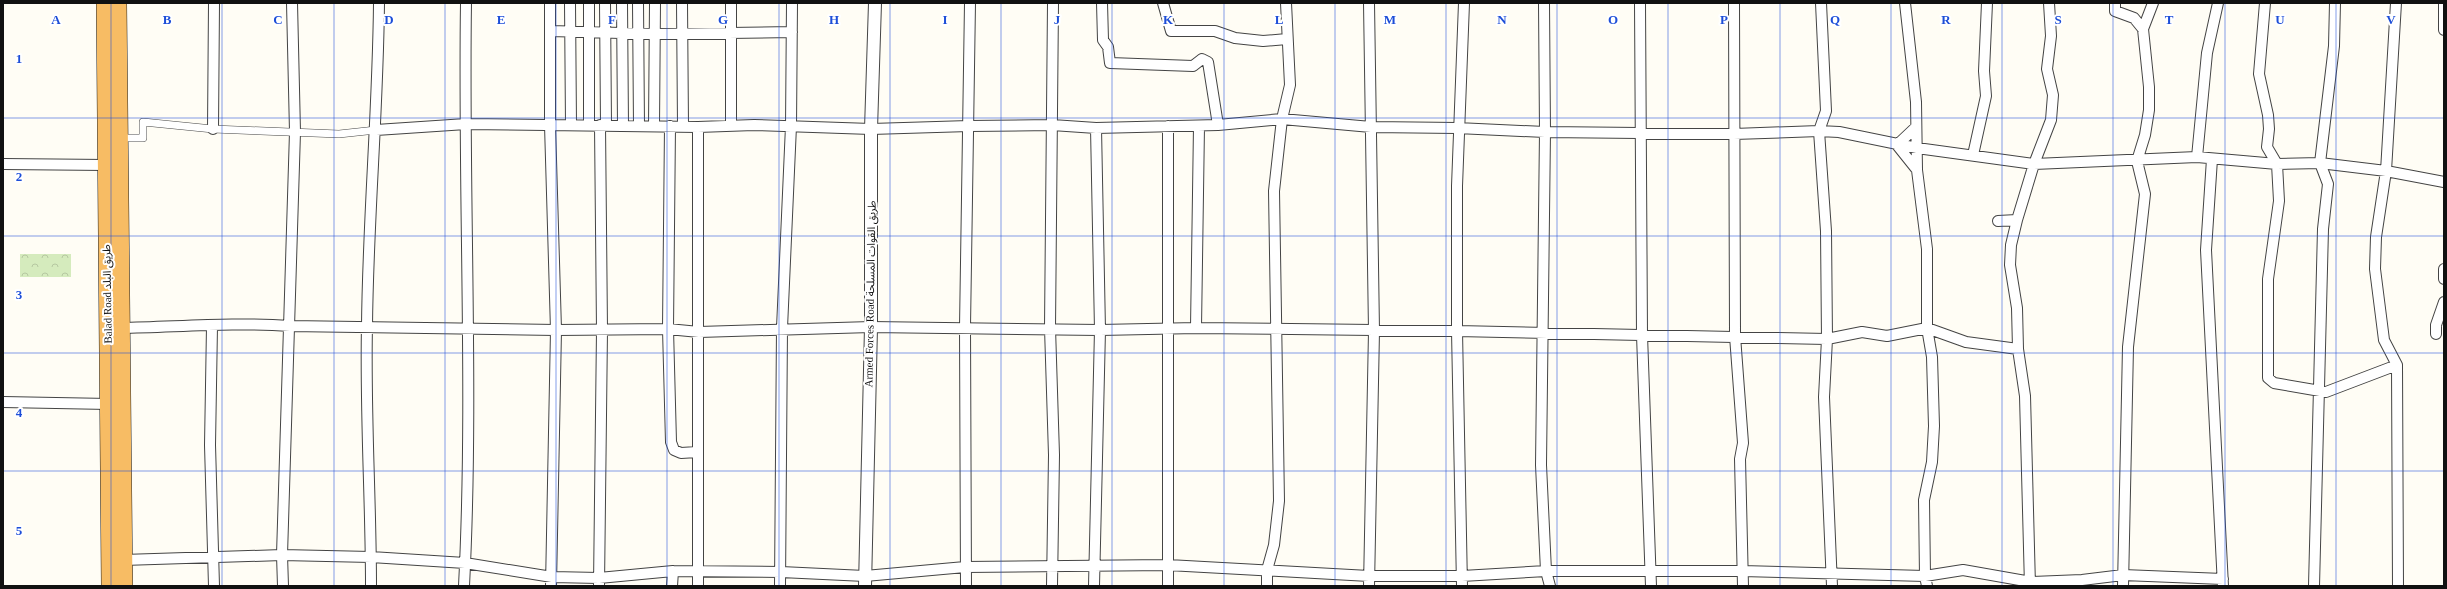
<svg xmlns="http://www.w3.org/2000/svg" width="2447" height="589" viewBox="0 0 2447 589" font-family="'Times New Roman','Noto Sans Arabic',serif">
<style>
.park{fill:url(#park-crowns)}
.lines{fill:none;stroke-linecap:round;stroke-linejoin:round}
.pedestrian-casing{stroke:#444;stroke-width:8}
.minor-casing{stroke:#444;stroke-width:12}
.tertiary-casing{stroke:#444;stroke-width:14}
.trunk-casing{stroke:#222;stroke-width:18}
.pedestrian{stroke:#fff;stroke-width:7}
.minor{stroke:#fff;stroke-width:10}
.tertiary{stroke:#fff;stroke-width:12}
.trunk{stroke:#f7bc64;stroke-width:17}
.grid{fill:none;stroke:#1d4ed8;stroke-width:1;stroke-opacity:0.55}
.labels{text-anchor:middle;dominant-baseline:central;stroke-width:4;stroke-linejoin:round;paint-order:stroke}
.street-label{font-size:11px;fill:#111;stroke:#fff}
.grid-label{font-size:13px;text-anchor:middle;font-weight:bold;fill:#1d4ed8;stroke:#fff;stroke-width:4;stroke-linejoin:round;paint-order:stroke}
</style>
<defs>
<pattern id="park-crowns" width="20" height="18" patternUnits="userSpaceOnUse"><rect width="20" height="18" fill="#d5ebbd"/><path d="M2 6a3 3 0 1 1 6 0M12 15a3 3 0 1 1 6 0" fill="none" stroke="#b6c8a1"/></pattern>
</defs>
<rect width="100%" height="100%" fill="#fffdf5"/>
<!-- park -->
<path class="park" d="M20 254H71V277H20Z"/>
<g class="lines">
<!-- pedestrian casing -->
<g class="pedestrian-casing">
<path id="pedestrian" d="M120 138H143V122L213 129 339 134 376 130"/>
</g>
<!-- minor casing -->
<g class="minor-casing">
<path id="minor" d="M550 3V125L556 330 551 586
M570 3 571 125
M605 3 606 125
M622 3 623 126
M638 3 639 126
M682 3 683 126
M1102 3 1103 40 1108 47 1110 63 1193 66 1202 59 1208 62 1218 125
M1163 3 1171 31H1215L1235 38 1263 41 1287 39
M1544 3 1545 132 1541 465 1546 571 1550 586
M1640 3 1642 335 1651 586
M1734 3 1735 336 1743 443 1740 459 1743 586
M1821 3 1826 111 1819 131 1826 231 1827 339 1824 397 1832 586
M1905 3 1916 102 1917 170 1927 249V328L1932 357 1934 426 1932 462 1924 500 1925 576 1927 586
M2115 3V11L2134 18 2143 29 2149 87V110L2145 135 2137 161 2145 194 2128 347 2123 586
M2265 3 2259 74 2268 115 2269 129 2267 147 2277 164 2279 201 2268 279V378L2274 383 2326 392 2397 365
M2396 3 2386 171 2376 237 2375 269 2384 340 2397 365 2398 586
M2444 3V30
M2143 29 2153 3
M551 31 656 34 792 32
M589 125V3
M654 126 655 3
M670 126 668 329 671 442 674 450 681 453 697 452
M731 126V3
M698 127V586
M1915 128 1897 145 1917 170
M213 129 214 3
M376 130 466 124 698 127 754 125 871 129 969 126 1052 125 1096 128 1218 125 1282 119 1371 127 1457 128 1545 132 1734 134 1819 131 1839 132 1917 148 2034 164 2197 157 2277 164 2320 163 2386 171 2444 182
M1973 155 1986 96 1984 71 1987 3
M2197 157 2207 53 2218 3
M2212 159 2206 250 2223 586
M3 164 106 165
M2017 220 2011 245 2010 265 2017 308 2018 349 2025 396 2030 586
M1998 221 2017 220 2034 164 2051 120 2053 95 2047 69 2051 36 2049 3
M2444 269V279
M212 326 210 445 214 586
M121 328C178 327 234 322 290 326L556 330 668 329 699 332 871 327 1100 330 1196 328 1457 331 1827 339 1862 332 1887 336 1927 328 1966 342 2018 349
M1196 328 1199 126
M2436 334V325L2444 302
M3 402 109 404
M123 560 282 555 371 557 465 563 552 577 599 578 673 571 781 572 865 576 965 567 1168 565 1369 576H1462L1546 571H1742L1925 576 1963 570 2031 582 2082 580 2123 575 2223 579
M283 586 282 555 295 132 292 3
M371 586C371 499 365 413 367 326 368 218 378 111 379 3
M464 586C474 392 463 197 466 3
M599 586 602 330 600 125
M672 586 673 571
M780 586 782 328 791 126 792 3
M966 586 965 327 970 3
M1052 586 1054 455 1050 328 1053 3
M1094 586 1100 330 1096 128
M1168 586V126
M1267 586V570L1274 545 1279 501 1274 191 1282 119 1290 85 1286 3
M1369 586 1374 331 1369 3
M1462 586 1457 331V186L1464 3
M2314 586 2323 229 2328 184 2320 163 2334 46 2335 3"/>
</g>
<!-- tertiary casing -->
<g class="tertiary-casing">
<path id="tertiary" d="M865 586 871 327V129L875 3"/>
</g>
<!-- trunk casing -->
<g class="trunk-casing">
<path id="trunk" d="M105 3 110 586
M118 3 124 586"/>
</g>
<!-- pedestrian -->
<use href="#pedestrian" class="pedestrian"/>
<!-- minor -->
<use href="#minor" class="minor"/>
<!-- tertiary -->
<use href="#tertiary" class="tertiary"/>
<!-- trunk -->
<use href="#trunk" class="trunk"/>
</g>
<!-- grid -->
<path class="grid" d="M111 3V586M222 3V586M334 3V586M445 3V586M556 3V586M667 3V586M779 3V586M890 3V586M1001 3V586M1112 3V586M1224 3V586M1335 3V586M1446 3V586M1557 3V586M1668 3V586M1780 3V586M1891 3V586M2002 3V586M2113 3V586M2225 3V586M2336 3V586M3 118H2444M3 236H2444M3 353H2444M3 471H2444"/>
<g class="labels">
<!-- street labels -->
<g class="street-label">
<text transform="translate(107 294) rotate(-91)">Balad Road طريق البلد</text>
<text transform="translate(870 294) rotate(-89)">Armed Forces Road طريق القوات المسلحة</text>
</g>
</g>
<g class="grid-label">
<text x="56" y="24">A</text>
<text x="167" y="24">B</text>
<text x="278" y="24">C</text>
<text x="389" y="24">D</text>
<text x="501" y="24">E</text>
<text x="612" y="24">F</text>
<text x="723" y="24">G</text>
<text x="834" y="24">H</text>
<text x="945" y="24">I</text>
<text x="1057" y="24">J</text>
<text x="1168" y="24">K</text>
<text x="1279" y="24">L</text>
<text x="1390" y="24">M</text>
<text x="1502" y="24">N</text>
<text x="1613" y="24">O</text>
<text x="1724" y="24">P</text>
<text x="1835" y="24">Q</text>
<text x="1946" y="24">R</text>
<text x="2058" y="24">S</text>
<text x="2169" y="24">T</text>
<text x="2280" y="24">U</text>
<text x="2391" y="24">V</text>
<text x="19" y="63">1</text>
<text x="19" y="181">2</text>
<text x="19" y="299">3</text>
<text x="19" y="417">4</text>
<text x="19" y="535">5</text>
</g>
<!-- border -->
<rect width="2447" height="589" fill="none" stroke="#111111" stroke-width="8"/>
</svg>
